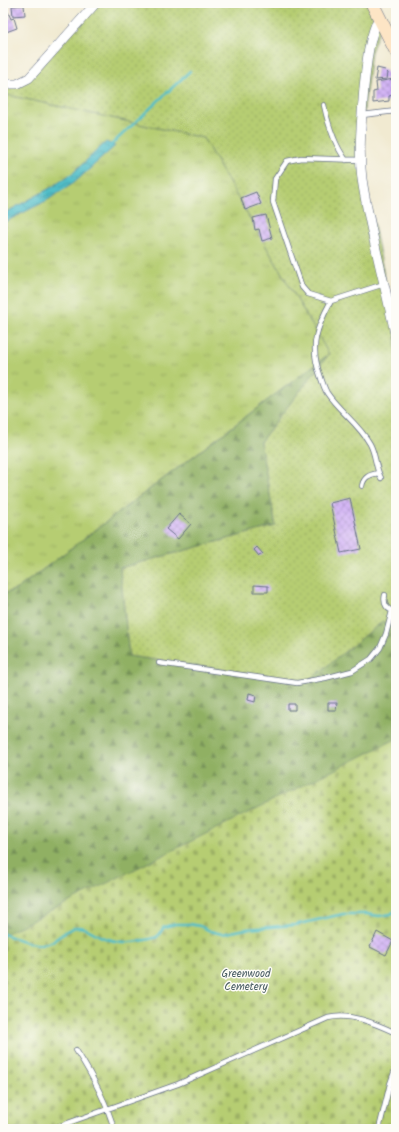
<svg xmlns="http://www.w3.org/2000/svg" width="399" height="1132" viewBox="0 0 399 1132" font-family="Kalam,sans-serif">
<style>
.grass{fill:url(#grass-tufts);stroke:#687e68}
.forest{fill:url(#forest-firs);stroke:#567061}
.cemetery{fill:url(#cemetery-stones);stroke:#687e68}
.park{fill:url(#park-dots);stroke:#687e68}
.water{fill:url(#water-waves);stroke:#367693}
.lines{fill:none;stroke-linecap:round;stroke-linejoin:round}
.stream{stroke:#51bec8;stroke-width:2.5}
.building{fill:url(#building-cross-hatch)}
.lane-casing{stroke:#667086;stroke-width:6}
.street-casing{stroke:#667086;stroke-width:10}
.secondary-casing{stroke:#667086;stroke-width:14}
.lane{stroke:#fff;stroke-width:4.5}
.street{stroke:#fff;stroke-width:9}
.secondary{stroke:#fde5c5;stroke-width:13}
.labels{text-anchor:middle;dominant-baseline:central;stroke-width:3;stroke-linejoin:round;paint-order:stroke}
.park-label{font-size:11px;fill:#4a5e64;stroke:#fdfcf7}
</style>
<defs>
<pattern id="grass-tufts" width="24" height="20" patternUnits="userSpaceOnUse"><rect width="24" height="20" fill="#b6cd72"/><path d="M3 7l-1-3M5 7V3M7 7l1-3M15 17l-1-3M17 17v-4M19 17l1-3" fill="none" stroke="#9cb065"/></pattern>
<pattern id="forest-firs" width="22" height="20" patternUnits="userSpaceOnUse"><rect width="22" height="20" fill="#90b064"/><path d="M5 1l3.5 6h-7zM16 11l3.5 6h-7z" fill="#759056"/></pattern>
<pattern id="cemetery-stones" width="16" height="16" patternUnits="userSpaceOnUse"><rect width="16" height="16" fill="#b6cd72"/><path d="M2 7V4a2 2 0 0 1 4 0v3zM10 15v-3a2 2 0 0 1 4 0v3z" fill="#9cb065"/></pattern>
<pattern id="park-dots" width="8" height="8" patternUnits="userSpaceOnUse"><rect width="8" height="8" fill="#b6cd72"/><path d="M2 2h.1M6 6h.1" fill="none" stroke="#9cb065" stroke-width="1.8" stroke-linecap="round"/></pattern>
<pattern id="water-waves" width="16" height="10" patternUnits="userSpaceOnUse"><rect width="16" height="10" fill="#51bec8"/><path d="M0 5q4-4 8 0t8 0" fill="none" stroke="#429ba6"/></pattern>
<pattern id="building-cross-hatch" width="8" height="8" patternUnits="userSpaceOnUse"><rect width="8" height="8" fill="#d0b0f4"/><path d="M0 0l8 8M0 8l8-8" fill="none" stroke="#a890c9"/></pattern>
</defs>
<rect width="100%" height="100%" fill="#fdfcf7"/>
<filter id="ink" filterUnits="userSpaceOnUse"><feTurbulence type="fractalNoise" baseFrequency=".025" numOctaves="2"/><feDisplacementMap in="SourceGraphic" scale="8" xChannelSelector="R" yChannelSelector="G"/><feConvolveMatrix kernelMatrix="1 2 1 2 8 2 1 2 1" color-interpolation-filters="sRGB"/></filter>
<filter id="wash" filterUnits="userSpaceOnUse"><feTurbulence type="fractalNoise" baseFrequency=".012" numOctaves="4" result="noise"/><feDisplacementMap in="SourceGraphic" scale="16" xChannelSelector="R" yChannelSelector="G"/><feGaussianBlur stdDeviation="0.9" result="paint"/><feColorMatrix in="noise" values="0 0 0 0 0 0 0 0 0 0 0 0 0 0 0 0 0 1.4 0 .05"/><feComposite in="paint" operator="in"/></filter>
<g filter="url(#wash)">
<rect width="100%" height="100%" fill="#f1ead1"/>
<!-- grass -->
<path class="grass" d="M3 94 203 138 329 354 17 589 3 594Z"/>
<!-- forest -->
<path class="forest" d="M329 354 260 442 276 526 120 568 129 656 307 682 383 621 396 629V931L3 960V594L17 589Z"/>
<!-- cemetery -->
<path class="cemetery" d="M396 739V1129H3V935Z"/>
<!-- park -->
<path class="park" d="M98 3H376L381 25 371 52 359 150 396 335V629L383 621 307 682 129 656 120 568 276 526 260 442 329 354 203 138 3 94V86L32 76Z"/>
<!-- water -->
<path class="water" d="M106 142 115 146 74 183 46 201 3 223V214L52 187 74 172Z"/>
<g class="lines">
<!-- stream -->
<path class="stream" d="M110 146 190 71
M3 934C20 939 39 951 56 939 63 934 68 928 77 927 88 927 91 932 100 936 119 945 137 943 157 937L164 927 175 924H188L200 926 210 931 222 934 246 929 295 925 343 914H367L379 916 391 914 396 910"/>
</g>
<g id="blocks">
<!-- building -->
<path class="building" d="M24 5 25 15 13 16 12 6Z
M8 12 11 19 14 18 17 28 6 32 3 23V14Z
M377 68 385 70 388 73 387 79 375 80Z
M394 79 396 94 389 96V101L373 103V92L377 91 376 82Z
M256 192 261 204 245 210 241 198Z
M266 215 272 238 262 241 259 229 255 230 253 218Z
M350 498 361 549 341 553 330 503Z
M179 514 191 524 178 539 166 529Z
M257 547 263 554 259 556 254 550Z
M254 585 268 586V592H254Z
M249 693 256 695 255 702 248 700Z
M328 703H337L336 710H328Z
M288 704H295V710H288Z
M377 932 393 941 386 955 370 947Z"/>
</g>
</g>
<g filter="url(#ink)">
<use href="#blocks" fill-opacity="0" stroke="#667086" stroke-width="1"/>
<g class="lines">
<!-- lane casing -->
<g class="lane-casing">
<path id="lane" d="M324 105C328 124 334 144 346 160
M362 115 396 111
M331 301 308 294 302 287 273 202 275 179 287 161 301 158 361 160
M381 478C375 467 376 455 370 444 359 424 339 411 327 393 324 388 322 381 320 375 309 345 317 327 331 301L384 284
M362 486C364 476 370 475 378 473
M385 595C383 604 387 611 396 611
M159 663 297 683 325 678 352 671 371 659 380 648 386 634 392 611
M76 1050C92 1075 106 1100 114 1129
M51 1129 178 1084 328 1018C350 1012 376 1024 396 1033
M379 1129 390 1084 396 1067"/>
</g>
<!-- street casing -->
<g class="street-casing">
<path id="street" d="M379 17C368 40 367 62 364 87 362 118 358 148 362 179 370 233 386 286 396 339
M3 84H17L29 78 96 3"/>
</g>
<!-- secondary casing -->
<g class="secondary-casing">
<path id="secondary" d="M372 3 396 51"/>
</g>
<!-- lane -->
<use href="#lane" class="lane"/>
<!-- street -->
<use href="#street" class="street"/>
<!-- secondary -->
<use href="#secondary" class="secondary"/>
</g>
</g>
<g class="labels">
<!-- park labels -->
<g class="park-label">
<text x="246" y="974">Greenwood<tspan x="246" dy="13">Cemetery</tspan></text>
</g>
</g>
<!-- margin -->
<rect width="399" height="1132" fill="none" stroke="#fdfcf7" stroke-width="16"/>
</svg>
